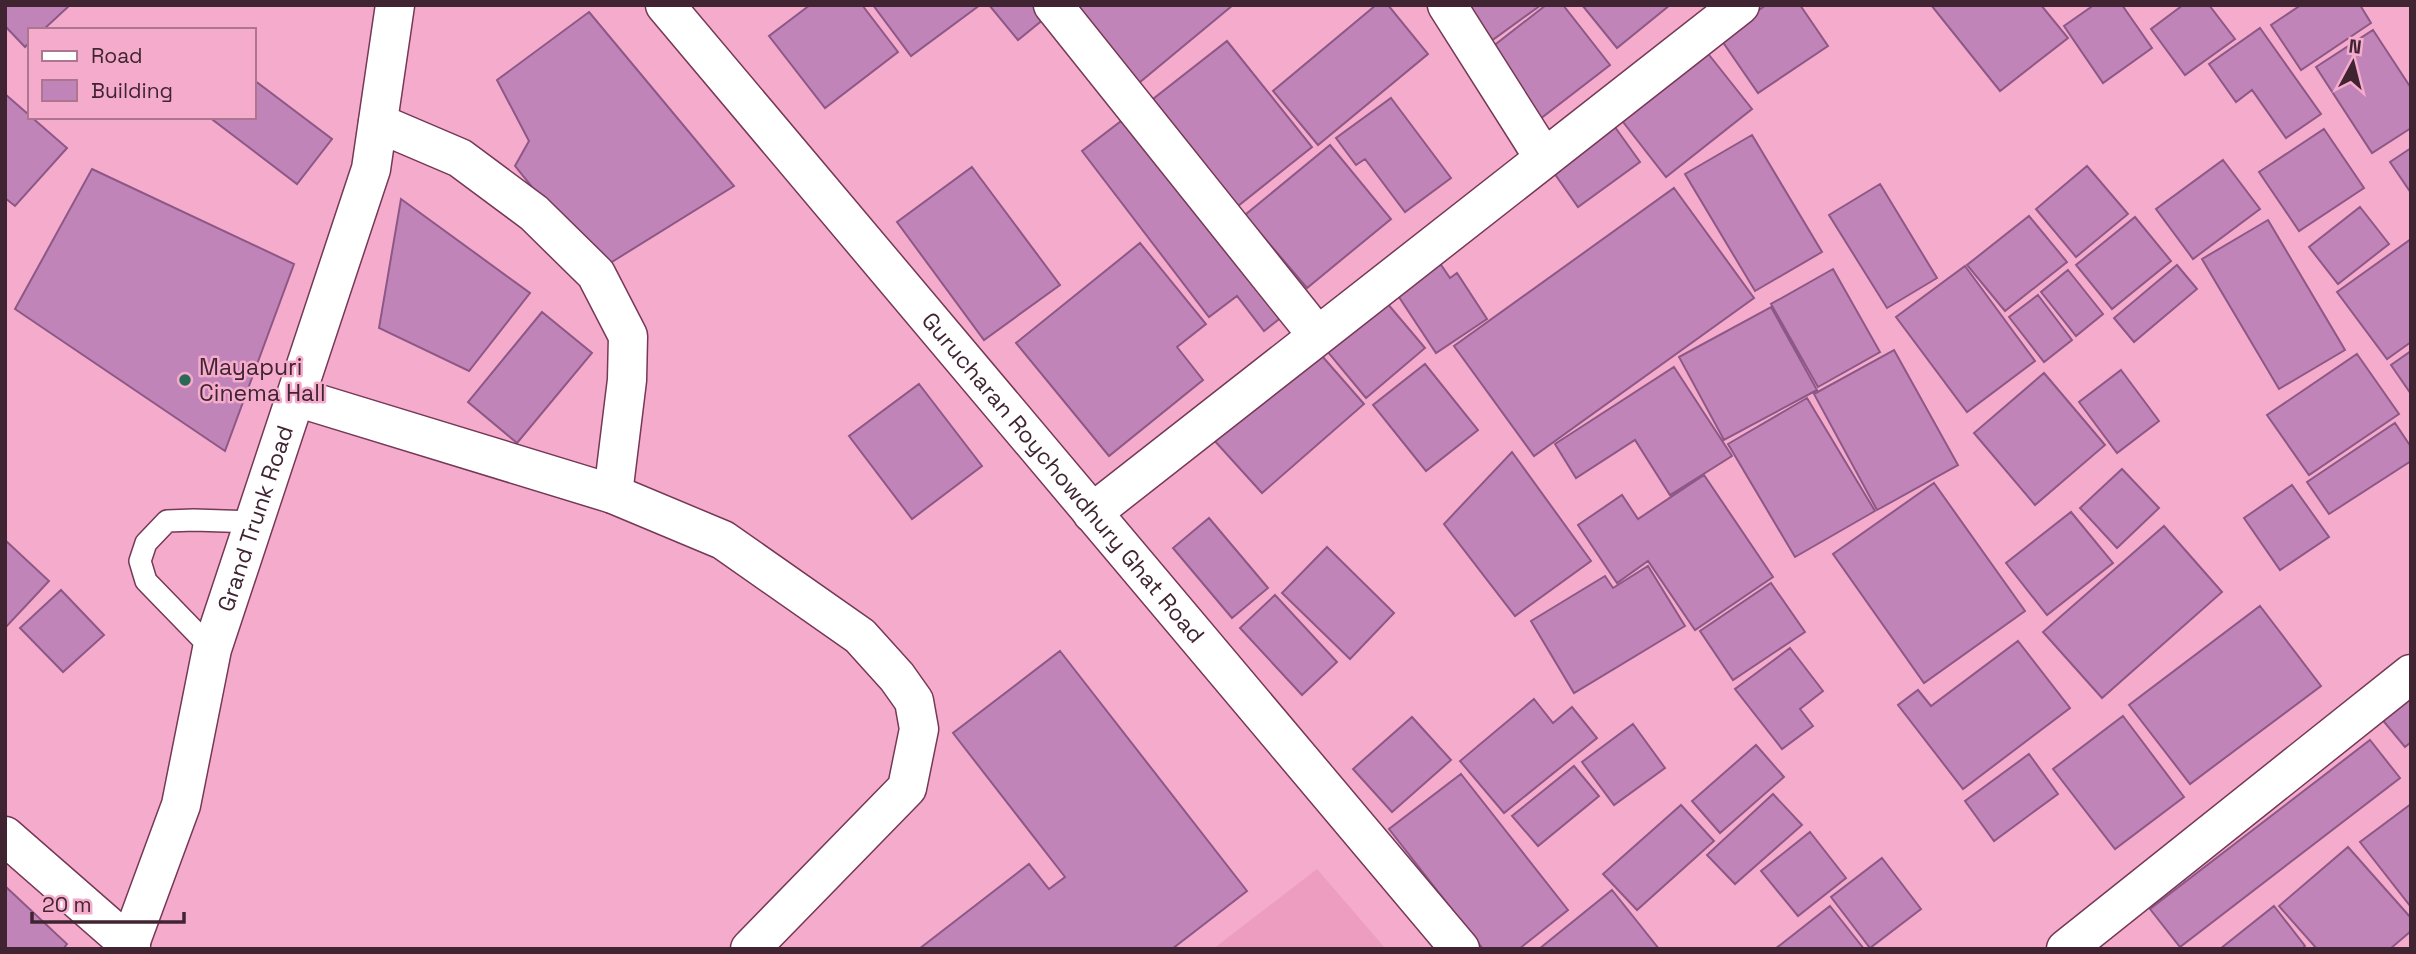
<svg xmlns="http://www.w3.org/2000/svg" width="2416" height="954" viewBox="0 0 2416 954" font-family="'Space Grotesk',sans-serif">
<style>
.built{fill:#ec9dc0}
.building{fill:#c184b9;stroke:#8d5886;stroke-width:2}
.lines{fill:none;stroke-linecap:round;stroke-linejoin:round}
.service-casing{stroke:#753856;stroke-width:24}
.minor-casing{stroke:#753856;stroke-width:41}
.primary-casing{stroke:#753856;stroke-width:41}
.service{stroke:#fff;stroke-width:21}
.minor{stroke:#fff;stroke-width:38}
.primary{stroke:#fff;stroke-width:38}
.poi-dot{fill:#2a6957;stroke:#f5accc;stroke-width:2.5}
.labels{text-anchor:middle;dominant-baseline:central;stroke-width:5;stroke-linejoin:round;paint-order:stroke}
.poi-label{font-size:23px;fill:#402431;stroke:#f5accc;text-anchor:start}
.street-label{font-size:23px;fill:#402431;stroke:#f5accc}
</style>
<rect width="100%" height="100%" fill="#f5accc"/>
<!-- built -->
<path class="built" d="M1317 869 1386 949H1213Z"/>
<!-- building -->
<path class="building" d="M5 5H70L43 30H30V42L25 47 5 26Z
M810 5H862L898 52 825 108 769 36Z
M873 5H980L911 56Z
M989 5H1043L1050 14 1018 40Z
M1067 5H1233L1134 87Z
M1376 5H1388L1428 54 1318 145 1273 91Z
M1459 5H1541L1487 44Z
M1546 5H1563L1610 65 1540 119 1487 51Z
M1582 5H1670L1617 48Z
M1766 5H1800L1828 46 1758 93 1720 38Z
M1931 5H2041L2068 38 2000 91Z
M2094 5H2122L2152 48 2103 83 2064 26Z
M2183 5H2209L2235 39 2185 75 2151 29Z
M2301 5H2360L2371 23 2301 70 2271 25Z
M589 12 734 186 599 270 515 166 529 141 497 80Z
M2260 28 2321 114 2286 138 2252 90 2236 102 2209 64Z
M2373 30 2411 88V128L2372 153 2316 67Z
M1227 41 1312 147 1238 206 1153 99Z
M1702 46 1752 109 1666 177 1616 113Z
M254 80 332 139 297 184 209 117H254Z
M5 94 67 148 15 206 5 198Z
M1391 98 1451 178 1405 212 1365 159 1356 165 1336 138Z
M1129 115 1283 316 1264 331 1237 296 1209 317 1082 151Z
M1607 116 1640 162 1578 207 1545 160Z
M2324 129 2364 188 2299 231 2259 172Z
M1752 135 1822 252 1755 291 1685 174Z
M1330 145 1391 219 1307 288 1245 215Z
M2411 148V193L2390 162Z
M2223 160 2260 209 2193 259 2156 209Z
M2087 166 2128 214 2076 257 2036 209Z
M972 167 1060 285 984 340 897 222Z
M92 169 294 264 225 451 15 309Z
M1880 184 1937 278 1887 308 1829 215Z
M1674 188 1754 298 1534 456 1454 346Z
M401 199 530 293 469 371 379 328Z
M2360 207 2389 244 2338 284 2309 247Z
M2029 216 2067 262 2005 311 1967 265Z
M2135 217 2171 261 2112 309 2076 265Z
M2268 220 2345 350 2279 389 2202 259Z
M2411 239V342L2387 359 2337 292Z
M1140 243 1206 324 1177 347 1203 380 1109 456 1016 343Z
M1435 256 1450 278 1457 273 1487 319 1436 353 1391 285Z
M2177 265 2197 289 2134 342 2114 318Z
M1965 266 2035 361 1967 412 1896 317Z
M1833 269 1880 352 1818 387 1771 304Z
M2068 270 2103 314 2076 336 2041 292Z
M2038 295 2072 340 2044 362 2009 317Z
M1381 296 1425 348 1366 398 1322 345Z
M1771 307 1817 390 1724 440 1679 357Z
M542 312 592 353 517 443 468 402Z
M1315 348 1364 404 1262 493 1213 439Z
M1894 350 1958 465 1877 510 1814 394Z
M2411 351V394L2391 365Z
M2357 354 2399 414 2309 475 2267 415Z
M1425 364 1478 430 1426 471 1373 405Z
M1674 367 1732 456 1670 495 1635 440 1576 478 1555 444Z
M2121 370 2159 421 2117 453 2079 402Z
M2044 373 2105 445 2035 505 1974 433Z
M919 384 982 466 912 519 849 436Z
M1807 398 1875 511 1795 557 1728 444Z
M2395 423 2411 447V461L2329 514 2307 482Z
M1512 452 1591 561 1515 616 1444 524Z
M2122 469 2159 508 2117 548 2080 508Z
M1704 475 1773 577 1695 630 1648 561 1617 583 1578 525 1622 495 1638 519Z
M1934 483 2025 611 1924 683 1833 554Z
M2292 485 2329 537 2280 570 2244 518Z
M2071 512 2113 563 2047 615 2006 563Z
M1209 518 1268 588 1232 618 1173 548Z
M2164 526 2222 592 2102 698 2043 632Z
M5 540 49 581 5 628Z
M1327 547 1394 613 1350 659 1282 593Z
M1648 566 1685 626 1574 693 1531 621 1605 576 1613 588Z
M1771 583 1805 632 1733 680 1700 631Z
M61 590 104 635 63 672 20 628Z
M1275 595 1337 662 1302 695 1240 628Z
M2260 606 2321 686 2190 784 2129 705Z
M2018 641 2070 708 1963 789 1898 705 1918 690 1931 706Z
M1790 648 1823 691 1800 709 1813 726 1782 749 1735 689Z
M1060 651 1247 891 1172 949H919L1029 864 1049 889 1065 877 953 733Z
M2411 671V742L2405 747 2370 705Z
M1534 699 1553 723 1572 707 1597 738 1504 813 1460 761Z
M2123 716 2184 797 2115 849 2053 769Z
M1412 717 1451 760 1392 812 1353 769Z
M1633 724 1665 768 1614 805 1582 762Z
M2370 740 2400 778 2180 947 2150 909Z
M1756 745 1784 777 1720 833 1692 801Z
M2029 754 2058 794 1994 841 1965 801Z
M1574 766 1599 796 1538 846 1512 816Z
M1461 774 1568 910 1519 949H1483L1389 829Z
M1773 794 1802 825 1735 884 1707 855Z
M2411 804V907L2360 842Z
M1681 805 1714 841 1637 910 1603 874Z
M1810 832 1846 878 1798 916 1761 871Z
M2348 847 2411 918V931L2390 949H2317L2279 906Z
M1882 858 1921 909 1870 948 1831 897Z
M5 886 67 944 63 949H5Z
M1612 890 1659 949H1539Z
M1830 906 1864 949H1775Z
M2274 906 2305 946 2302 949H2220Z"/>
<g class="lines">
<!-- service casing -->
<g class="service-casing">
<path id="service" d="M212 649 146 581 140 561 146 543 167 521 194 520 255 522"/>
</g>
<!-- minor casing -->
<g class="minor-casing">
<g id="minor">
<path id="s1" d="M665 5 1460 949"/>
<path d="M1053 5 1317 335"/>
<path d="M1447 5 1544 158"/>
<path d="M378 123 460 158 534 213 596 274 628 336 627 380 613 494"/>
<path d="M296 397 613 494 723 540 860 636 897 677 914 701 919 729 907 788 750 949"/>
<path d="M1092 513 1740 5"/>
<path d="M5 836 131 946"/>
<path d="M2066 949 2411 674"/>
</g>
</g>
<!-- primary casing -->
<g class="primary-casing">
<g id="primary">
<path id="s2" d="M128 949 181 805 212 649 371 169 395 5"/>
</g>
</g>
<!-- service -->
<use href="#service" class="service"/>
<!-- minor -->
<use href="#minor" class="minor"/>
<!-- primary -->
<use href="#primary" class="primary"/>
</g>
<!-- markers -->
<circle class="poi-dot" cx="185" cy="380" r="7"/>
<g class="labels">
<!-- poi labels -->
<g class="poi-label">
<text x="199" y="367">Mayapuri<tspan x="199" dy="26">Cinema Hall</tspan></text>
</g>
<!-- street labels -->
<g class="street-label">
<text stroke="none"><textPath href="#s1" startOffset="618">Gurucharan Roychowdhury Ghat Road</textPath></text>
<text stroke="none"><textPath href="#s2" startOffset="450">Grand Trunk Road</textPath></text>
</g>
</g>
<!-- border -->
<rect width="2416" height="954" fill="none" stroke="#402431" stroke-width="14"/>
<!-- legend -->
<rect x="28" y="28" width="228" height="91" fill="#f5accc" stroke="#ad768e" stroke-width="2"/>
<rect x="42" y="51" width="35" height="10" fill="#ffffff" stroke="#ad768e" stroke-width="2"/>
<text x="91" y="63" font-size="21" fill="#402431">Road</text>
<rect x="42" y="80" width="35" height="21" fill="#c184b9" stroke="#ad768e" stroke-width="2"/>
<text x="91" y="98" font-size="21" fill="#402431">Building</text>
<!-- north arrow -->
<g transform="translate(2353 63) rotate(7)" stroke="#f5accc" stroke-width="5" paint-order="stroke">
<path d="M0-5L12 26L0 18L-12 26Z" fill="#402431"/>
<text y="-10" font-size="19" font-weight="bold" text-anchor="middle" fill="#402431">N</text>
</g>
<!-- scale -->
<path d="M32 912v10h152v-10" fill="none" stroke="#402431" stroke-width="3.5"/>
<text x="42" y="912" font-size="21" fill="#402431" stroke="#f5accc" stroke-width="5" paint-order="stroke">20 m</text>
</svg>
